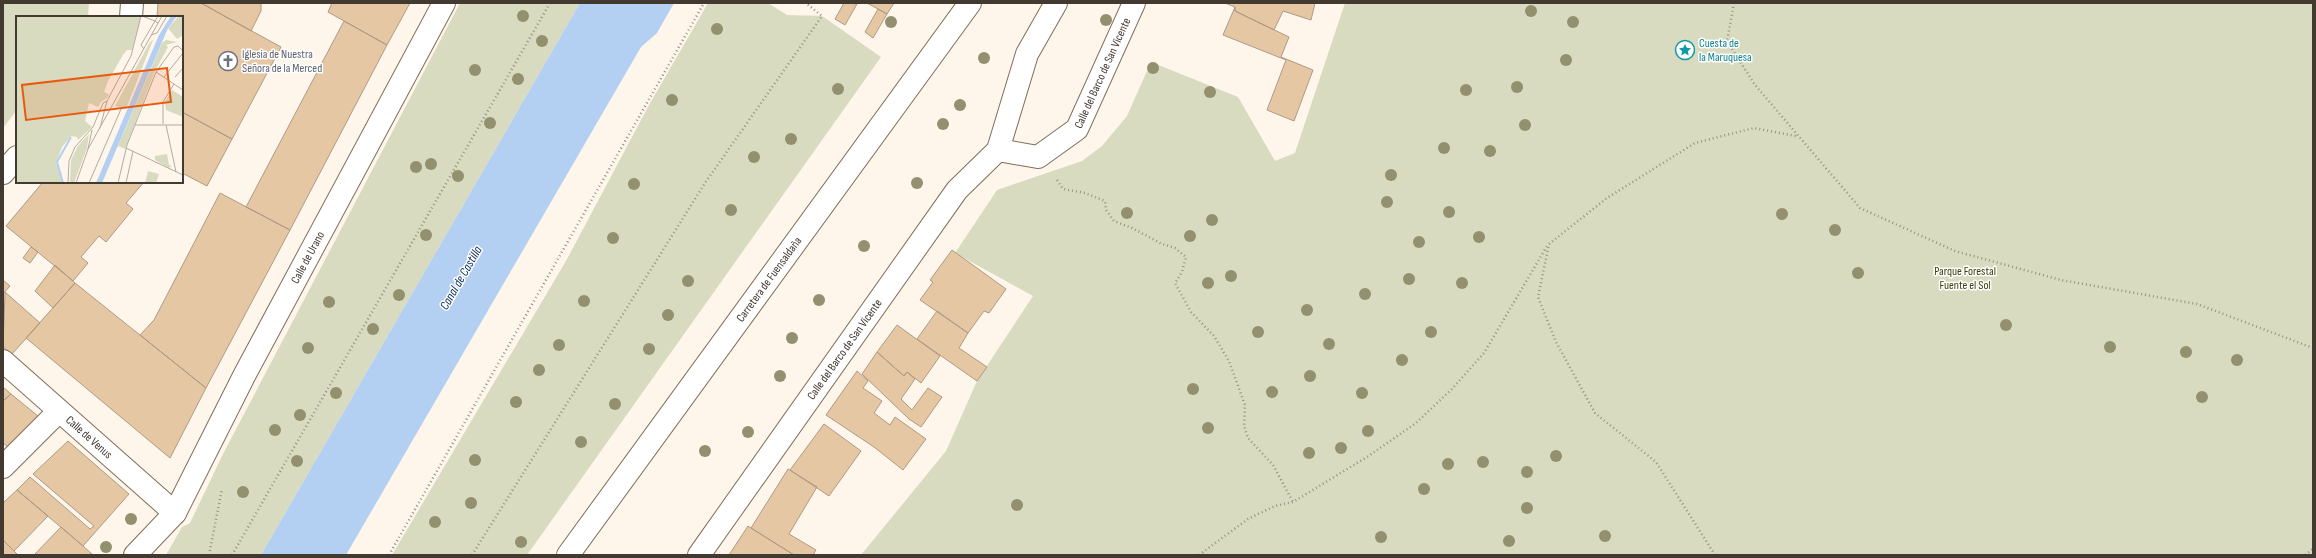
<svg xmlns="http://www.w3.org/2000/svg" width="2316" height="558" viewBox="0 0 2316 558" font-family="'Sofia Sans Condensed',sans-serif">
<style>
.green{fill:#d8dbbf}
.water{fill:#b3cff2}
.building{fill:#e6c7a4;stroke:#af9a84}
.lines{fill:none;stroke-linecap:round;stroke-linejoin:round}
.minor-casing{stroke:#826e58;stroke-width:24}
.major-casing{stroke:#826e58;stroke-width:24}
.path{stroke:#999086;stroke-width:2.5;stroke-dasharray:1 3;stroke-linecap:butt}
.minor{stroke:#fff;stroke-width:22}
.major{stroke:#fff;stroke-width:22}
.tree{fill:#92906e}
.labels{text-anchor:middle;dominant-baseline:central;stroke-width:3;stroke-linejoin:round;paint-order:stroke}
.culture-label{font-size:12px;fill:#0d838f;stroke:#fff;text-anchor:start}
.worship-label{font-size:12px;fill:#5b616d;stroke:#fff;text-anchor:start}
.street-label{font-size:12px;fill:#423930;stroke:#fff}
.park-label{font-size:12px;fill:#393d08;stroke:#fff}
.water-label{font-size:13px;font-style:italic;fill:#0b305b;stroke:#fff}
.inset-river{fill:none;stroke:#b3cff2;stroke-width:2}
.inset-road{fill:none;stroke:#b3aaa0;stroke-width:1}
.view{fill:#e8590c;fill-opacity:0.15;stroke:#e8590c;stroke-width:2}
.inset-edge{fill:none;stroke:#423930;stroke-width:2}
</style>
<rect width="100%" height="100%" fill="#fef5eb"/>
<!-- green -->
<path class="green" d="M3 3H89L88 17H17V110L3 128Z
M460 3H580L261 555H166L182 527 190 523 223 454Z
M708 3H768L787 15 822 16 881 57 527 555H392L566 261 649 105Z
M1345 3H2313V555H861L946 451 977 381 1033 296 955 253 997 190 1082 161 1102 146 1127 116 1151 62 1238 97 1275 161 1295 153Z"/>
<!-- water -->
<path class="water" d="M580 3H674L657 33 641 47 346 555H261Z"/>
<!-- building -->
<path class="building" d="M158 3H201L281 47 232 139 182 112V17H157Z
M201 3H261V11L251 31Z
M332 3H410L387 45 328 12Z
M844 3 857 4 845 25 835 19Z
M867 3H894L887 14Z
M1225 3H1315L1311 20 1283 11 1274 30 1235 11V7Z
M1235 7V11L1289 37 1281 57 1313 70 1294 121 1267 110 1286 60 1223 35Z
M878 9 887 14 873 38 865 32Z
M344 21 387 45 290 230 246 207Z
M182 112 232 139 207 186 182 173Z
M43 182H144L126 203 133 209 106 242 99 236 81 257 88 263 73 281 6 226Z
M220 193 290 230 206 388 140 335 154 320Z
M31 247 38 252 30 263 23 258Z
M952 250 1006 289 989 313 984 311 968 333 920 300 933 282 930 280Z
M55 265 75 283 53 308 35 291Z
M3 280 10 286 3 294Z
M75 283 206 388 170 458 26 338Z
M5 292 40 323 12 354 3 347Z
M937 311 968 333 959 348 987 367 977 381 917 339Z
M897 325 940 356 921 383 907 372 904 376 877 352Z
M877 352 904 376 907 372 915 379 901 399 912 410 928 388 942 397 921 427 909 419 862 374Z
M857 371 868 381 863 388 882 401 874 413 890 425 895 417 926 439 903 470 874 447 826 415Z
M3 387 11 394 3 401Z
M11 394 44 421 13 451 3 443V401Z
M824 424 861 451 829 496 790 470Z
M68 441 129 494 83 546 17 490 30 477 90 529 94 526 33 474Z
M788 469 817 487 789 534 816 550 813 555H794L751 528Z
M17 490 48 516 14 551 3 540V503Z
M748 526 751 528 794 555H729Z
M61 527 83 546 93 555H34Z
M3 540 18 555H3Z"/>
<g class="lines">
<!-- minor casing -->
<g class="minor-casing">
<g id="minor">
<path d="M131 17 132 3"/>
<path id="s1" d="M998 150 1038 157 1077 129 1134 3"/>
<path d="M3 173 17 157"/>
<path id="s2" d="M3 361 175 513"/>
<path d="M3 467 59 411"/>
<path id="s3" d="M135 555 175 513 245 374 444 3"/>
<path id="s4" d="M699 555 957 190 998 150 1027 54 1056 3"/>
</g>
</g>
<!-- major casing -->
<g class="major-casing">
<g id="major">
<path id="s5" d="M568 555 970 3"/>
</g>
</g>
<!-- path -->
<path class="path" d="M1734 3 1727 41 1755 85 1860 208 1955 251 2061 280 2197 304 2313 348
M1057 180 1063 189 1085 193 1105 201 1106 210 1114 221 1132 228 1162 244 1175 248 1186 257 1182 272 1175 283 1191 312 1214 336 1229 361 1245 405 1244 426 1248 438 1273 465 1293 502
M209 555 222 489
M232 555 550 3
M389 555 704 3
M472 555 705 183 822 16 806 3
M1199 555 1248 519 1275 506 1293 502 1367 457 1416 423 1451 390 1484 353 1547 246
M1715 555 1656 462 1595 413 1556 342 1538 297 1549 244 1607 198 1695 143 1754 128 1796 136
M2305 555 2313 549"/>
<!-- minor -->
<use href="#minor" class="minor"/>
<!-- major -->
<use href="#major" class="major"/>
</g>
<!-- trees -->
<g class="tree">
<circle cx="1531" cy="11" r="6"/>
<circle cx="523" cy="16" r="6"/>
<circle cx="1106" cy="20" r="6"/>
<circle cx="891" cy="22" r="6"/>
<circle cx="1573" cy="22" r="6"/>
<circle cx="717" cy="29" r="6"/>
<circle cx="542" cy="41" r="6"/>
<circle cx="984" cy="58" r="6"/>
<circle cx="1566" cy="60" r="6"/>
<circle cx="1153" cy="68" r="6"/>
<circle cx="475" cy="70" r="6"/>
<circle cx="518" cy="79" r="6"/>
<circle cx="1517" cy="87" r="6"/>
<circle cx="838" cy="89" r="6"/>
<circle cx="1466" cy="90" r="6"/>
<circle cx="1210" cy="92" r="6"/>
<circle cx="672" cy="100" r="6"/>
<circle cx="960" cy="105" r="6"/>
<circle cx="490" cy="123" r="6"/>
<circle cx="943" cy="124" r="6"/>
<circle cx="1525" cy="125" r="6"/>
<circle cx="791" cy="139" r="6"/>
<circle cx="1444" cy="148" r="6"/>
<circle cx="1490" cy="151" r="6"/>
<circle cx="754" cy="157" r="6"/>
<circle cx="431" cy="164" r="6"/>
<circle cx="416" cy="167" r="6"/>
<circle cx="1391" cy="175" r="6"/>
<circle cx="458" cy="176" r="6"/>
<circle cx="917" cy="183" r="6"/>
<circle cx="634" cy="184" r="6"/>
<circle cx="1387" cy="202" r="6"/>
<circle cx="731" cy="210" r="6"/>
<circle cx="1449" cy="212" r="6"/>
<circle cx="1127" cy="213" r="6"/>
<circle cx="1782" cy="214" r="6"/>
<circle cx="1212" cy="220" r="6"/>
<circle cx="1835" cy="230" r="6"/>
<circle cx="426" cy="235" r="6"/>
<circle cx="1190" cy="236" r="6"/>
<circle cx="1479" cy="237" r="6"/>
<circle cx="613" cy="238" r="6"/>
<circle cx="1419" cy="242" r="6"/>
<circle cx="864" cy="246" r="6"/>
<circle cx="1858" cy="273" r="6"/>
<circle cx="1231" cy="276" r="6"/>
<circle cx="1409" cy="279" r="6"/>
<circle cx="688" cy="281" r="6"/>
<circle cx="1208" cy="283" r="6"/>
<circle cx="1462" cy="283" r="6"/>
<circle cx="1365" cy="294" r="6"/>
<circle cx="399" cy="295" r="6"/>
<circle cx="819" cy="300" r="6"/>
<circle cx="584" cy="301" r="6"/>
<circle cx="329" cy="302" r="6"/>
<circle cx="1307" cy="310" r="6"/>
<circle cx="668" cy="315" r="6"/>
<circle cx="2006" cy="325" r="6"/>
<circle cx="373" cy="329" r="6"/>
<circle cx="1258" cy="332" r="6"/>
<circle cx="1431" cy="332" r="6"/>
<circle cx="792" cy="338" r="6"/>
<circle cx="1329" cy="344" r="6"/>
<circle cx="559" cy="345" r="6"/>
<circle cx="2110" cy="347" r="6"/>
<circle cx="308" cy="348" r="6"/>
<circle cx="649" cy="349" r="6"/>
<circle cx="2186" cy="352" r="6"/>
<circle cx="1402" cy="360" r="6"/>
<circle cx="2237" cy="360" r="6"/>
<circle cx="539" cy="370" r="6"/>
<circle cx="780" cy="376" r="6"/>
<circle cx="1310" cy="376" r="6"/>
<circle cx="1193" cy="389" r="6"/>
<circle cx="1272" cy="392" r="6"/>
<circle cx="336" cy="393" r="6"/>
<circle cx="1362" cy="393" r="6"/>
<circle cx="2202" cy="397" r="6"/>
<circle cx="516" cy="402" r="6"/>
<circle cx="615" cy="404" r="6"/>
<circle cx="300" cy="415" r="6"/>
<circle cx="1208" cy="428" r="6"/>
<circle cx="275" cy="430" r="6"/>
<circle cx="1368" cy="431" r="6"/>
<circle cx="748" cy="432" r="6"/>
<circle cx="581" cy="442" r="6"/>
<circle cx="1341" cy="448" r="6"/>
<circle cx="705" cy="451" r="6"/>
<circle cx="1309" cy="453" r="6"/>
<circle cx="1556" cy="456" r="6"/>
<circle cx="475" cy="460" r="6"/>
<circle cx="297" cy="461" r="6"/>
<circle cx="1483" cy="462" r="6"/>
<circle cx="1448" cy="464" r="6"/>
<circle cx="1527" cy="472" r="6"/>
<circle cx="1424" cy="489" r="6"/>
<circle cx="243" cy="492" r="6"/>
<circle cx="471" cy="503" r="6"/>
<circle cx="1017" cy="505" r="6"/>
<circle cx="1527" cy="508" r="6"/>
<circle cx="131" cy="519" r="6"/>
<circle cx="435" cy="522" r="6"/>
<circle cx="1605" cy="536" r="6"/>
<circle cx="1381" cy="537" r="6"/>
<circle cx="1509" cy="541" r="6"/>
<circle cx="521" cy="542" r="6"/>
<circle cx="106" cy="547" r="6"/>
</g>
<!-- icons -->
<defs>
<g id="sight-ring" transform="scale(1)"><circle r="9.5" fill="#fff" stroke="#0f9aa8" stroke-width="1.5"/><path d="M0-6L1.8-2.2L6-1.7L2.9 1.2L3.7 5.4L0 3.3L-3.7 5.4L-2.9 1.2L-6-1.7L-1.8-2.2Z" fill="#0f9aa8"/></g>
<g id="church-ring" transform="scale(1)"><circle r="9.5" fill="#fff" stroke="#6b7280" stroke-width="1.5"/><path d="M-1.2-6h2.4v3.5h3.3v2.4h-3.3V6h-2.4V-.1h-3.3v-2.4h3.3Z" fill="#6b7280"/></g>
</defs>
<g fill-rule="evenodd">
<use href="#sight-ring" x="1685" y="50"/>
<use href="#church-ring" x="228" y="61"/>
</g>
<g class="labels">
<!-- culture labels -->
<g class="culture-label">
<text x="1699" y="43">Cuesta de<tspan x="1699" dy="14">la Maruquesa</tspan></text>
</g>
<!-- worship labels -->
<g class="worship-label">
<text x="242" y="54">Iglesia de Nuestra<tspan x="242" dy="14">Señora de la Merced</tspan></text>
</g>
<!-- street labels -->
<g class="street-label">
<text stroke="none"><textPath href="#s1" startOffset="150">Calle del Barco de San Vicente</textPath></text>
<text stroke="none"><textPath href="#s3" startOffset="346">Calle de Urano</textPath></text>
<text stroke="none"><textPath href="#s5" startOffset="341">Carretera de Fuensaldaña</textPath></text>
<text stroke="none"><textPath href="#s4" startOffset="252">Calle del Barco de San Vicente</textPath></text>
<text stroke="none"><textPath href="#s2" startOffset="115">Calle de Venus</textPath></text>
</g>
<!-- park labels -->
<g class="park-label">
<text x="1965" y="271">Parque Forestal<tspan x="1965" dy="14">Fuente el Sol</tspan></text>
</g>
<!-- water labels -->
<g class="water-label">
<text transform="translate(461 278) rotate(-60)">Canal de Castilla</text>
</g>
</g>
<!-- overview -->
<g transform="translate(16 16)">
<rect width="167" height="167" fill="#fef5eb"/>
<path d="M0 0H125L116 34H111L107 39 92 65 88 76 93 78 91 82 85 86 82 91 73 87 69 105 76 111 62 124 61 121 55 120 46 131 40 147 45 157 46 167H0ZM163 0H167V19L161 23 152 12ZM137 24 110 93 99 90 134 26ZM150 24 161 26 150 29 152 31 139 55 109 133 102 130 146 27ZM156 74 167 81V101L150 94 149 86ZM73 118 71 132 58 167H54L55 144 62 130ZM151 138 153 149 156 150 153 152 139 144V140ZM132 155 143 158 140 167H129Z" fill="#d8dbbf"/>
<path d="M155 0H161L152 12 86 167H80L143 19Z" fill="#b3cff2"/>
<path class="inset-river" d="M47 167 41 146 55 121"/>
<path class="inset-road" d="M126 0 139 5 142 0M135 19 141 17 151 0M128 33 125 29 139 5 142 7M140 56 167 74M148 61 167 37M159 61 167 52M147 108V86L158 68M119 109H167M150 109 160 156M84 112 91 85 115 40 125 0M110 132 167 159M72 133 76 114M52 167 53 145 59 131 77 111 87 87 91 85M60 167 72 133 146 0M73 167 105 93M102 167 111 129 140 56 158 31 162 30 167 35M110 167 117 135"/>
<path class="view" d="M151 52 155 86 10 104 6 69Z"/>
<rect width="167" height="167" class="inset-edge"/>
</g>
<!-- border -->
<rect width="2316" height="558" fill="none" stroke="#423930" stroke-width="8"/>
</svg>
